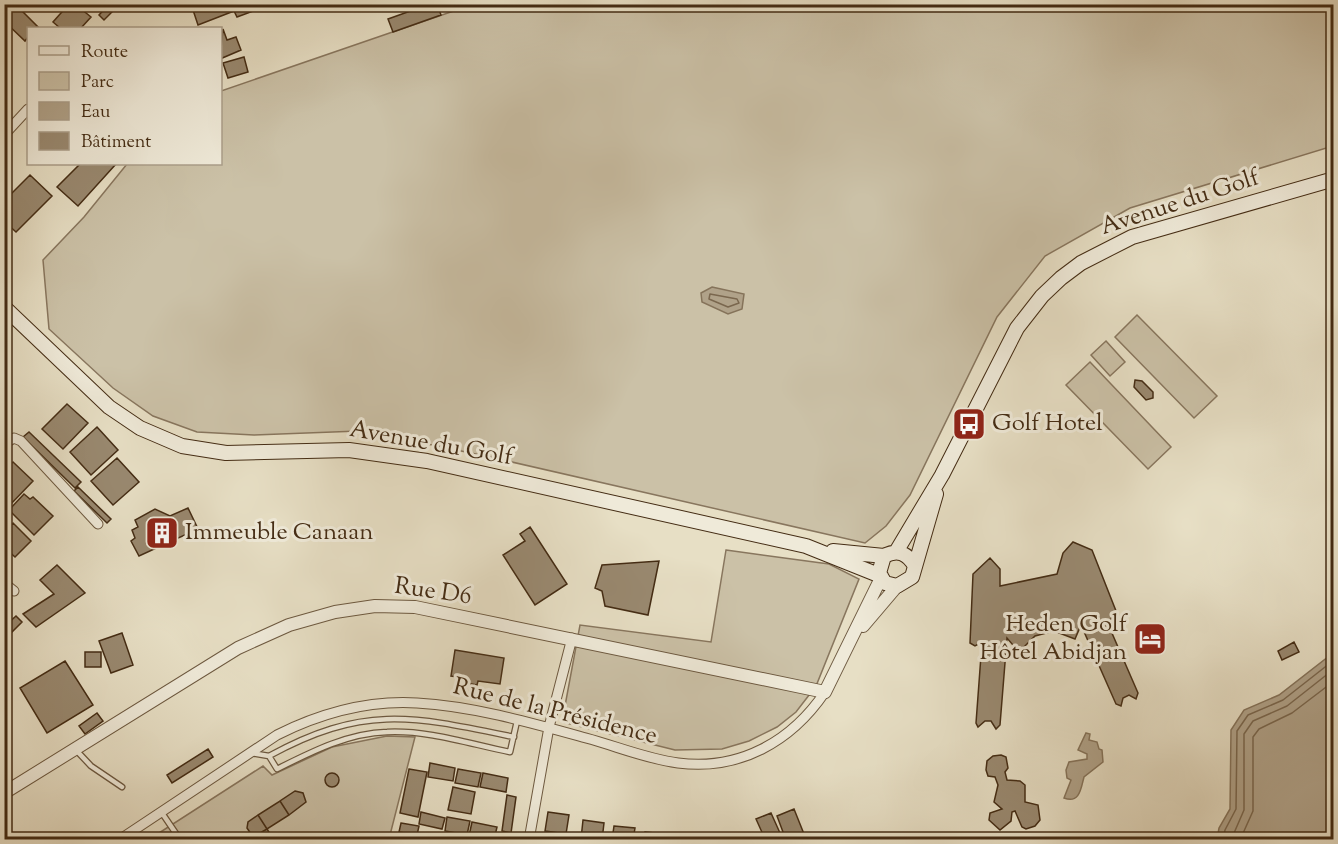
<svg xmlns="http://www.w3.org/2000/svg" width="1338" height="844" viewBox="0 0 1338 844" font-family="'Sorts Mill Goudy',serif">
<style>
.green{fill:#cbc1a7;stroke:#88765e;stroke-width:1.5}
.water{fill:#b0a289;stroke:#85735a;stroke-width:1.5}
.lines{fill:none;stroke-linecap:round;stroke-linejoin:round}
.shore{stroke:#7a674e;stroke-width:1.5}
.building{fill:#998970;stroke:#442c14;stroke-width:1.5}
.service-casing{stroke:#6d5940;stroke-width:7}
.minor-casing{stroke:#6d5940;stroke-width:11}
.tertiary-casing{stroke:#6d5940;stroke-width:14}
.secondary-casing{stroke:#442c14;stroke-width:16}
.service{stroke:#efead9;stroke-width:4.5}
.minor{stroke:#efead9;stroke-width:9}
.tertiary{stroke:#efead9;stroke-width:12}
.secondary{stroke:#efead9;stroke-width:14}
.labels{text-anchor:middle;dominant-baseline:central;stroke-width:6;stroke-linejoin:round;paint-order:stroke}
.street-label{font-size:24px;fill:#442c14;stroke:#efead9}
.poi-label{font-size:24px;fill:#442c14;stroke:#efead9;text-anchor:start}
</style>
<rect width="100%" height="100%" fill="#e7dfc5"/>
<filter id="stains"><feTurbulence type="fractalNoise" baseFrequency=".00333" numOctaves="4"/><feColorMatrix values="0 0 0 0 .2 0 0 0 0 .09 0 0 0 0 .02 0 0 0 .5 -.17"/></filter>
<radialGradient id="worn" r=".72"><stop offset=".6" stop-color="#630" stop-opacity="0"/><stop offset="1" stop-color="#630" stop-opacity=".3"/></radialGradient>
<!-- green -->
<path class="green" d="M471 5H1333V146L1130 208 1045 256 997 317 910 495 886 526 865 543 490 457 384 435 359 431 254 435 197 432 153 416 113 388 49 329 43 260 84 217 127 164H220L221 91Z
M1137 315 1217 396 1194 418 1115 337Z
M1106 341 1125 362 1110 376 1091 355Z
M1090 362 1171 447 1148 469 1066 385Z
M726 550 829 564 859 579 816 686 796 712 777 727 749 741 722 749 675 750 562 722 580 625 711 642Z
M387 736 415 737 389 839 148 840 263 766 272 775 332 747Z"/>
<!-- water -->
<path class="water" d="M712 287 744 294 742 309 728 314 702 302 701 293Z
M1333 653V839H1217L1219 828 1230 809 1231 730 1244 710 1279 695Z
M1086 733 1090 734 1089 740 1097 742 1099 749 1102 750 1103 762 1084 777C1081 788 1080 804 1064 798L1071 780 1067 778 1066 770 1069 762 1087 759V754L1078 750Z"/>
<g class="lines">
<!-- shore -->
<path class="shore" d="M710 294 737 299 739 303 728 307 709 299Z
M1223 840 1225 830 1236 809 1237 731 1248 715 1283 700 1334 660
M1231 840 1244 810V734L1253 721 1287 706 1334 669
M1240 840 1253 811V737L1259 729 1292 713 1334 681"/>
</g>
<!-- building -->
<path class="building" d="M4 4H15L38 27 28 28V37L25 41 4 21Z
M69 4H75L91 17 81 28H60L53 22Z
M109 4 118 6 104 20 99 15Z
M191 4H272L237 17 234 11 198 25Z
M430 4H437L441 15 393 32 388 19Z
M223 29 227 40 236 37 241 50 220 59Z
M244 57 248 72 228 78 223 63Z
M80 164H116L78 206 57 187Z
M30 175 52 196 16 232 4 221V201Z
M1135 380 1142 381 1153 392V398L1146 400 1134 387Z
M67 404 88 423 63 449 42 429Z
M97 427 118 450 91 475 70 452Z
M29 432 81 482 75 488 23 437Z
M117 458 139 482 113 505 91 481Z
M13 462 33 481 8 507 4 504V470Z
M78 487 111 519 107 523 74 491Z
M24 494 30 499 33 497 53 516 34 535 9 510Z
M188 508 198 529 139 556 131 541 135 538 132 530 138 527 135 520 155 509 170 516Z
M13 523 31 541 15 557 4 547V532Z
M530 527 567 584 535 605 503 555 525 541 520 534Z
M1073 542 1092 550 1116 611 1108 624 1138 693 1136 699 1129 695 1123 698 1121 706 1116 704 1081 625 1075 639 1054 631 1035 636 1019 652 1007 638 1000 725 996 729 991 721H985L978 727 976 723 982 642 975 646 970 643 973 574 990 558 1000 569V586L1057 574 1063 553Z
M659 561 648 615 605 606 602 591 595 588 602 565Z
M57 565 85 593 36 627 23 614 54 594 40 580Z
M16 616 22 622 9 635 4 627Z
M122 633 133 665 111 673 99 641Z
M1294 642 1299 652 1282 660 1278 651Z
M455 650 504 658 500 684 478 681 477 685 466 683V678L451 676Z
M85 652H101V667H85Z
M65 661 93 705 47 733 20 688Z
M97 713 103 721 85 734 79 726Z
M208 749 213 757 172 783 167 775Z
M1001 755 1006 757 1008 768 1005 772 1007 780 1020 781 1025 785V802L1038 805 1040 820 1035 826 1026 829 1022 827 1015 811 1012 812 1011 821 1000 830 989 820 990 813 1002 809 994 802 998 785 995 777 988 776 986 770 987 761 993 756Z
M430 763 455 768 453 781 428 777Z
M409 769 427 772 418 817 400 813Z
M458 769 481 773 478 787 455 783Z
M483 773 508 778 506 792 480 787Z
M325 780a7 7 0 1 1 14 0a7 7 0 1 1-14 0Z
M453 787 475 792 471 814 448 810Z
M295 791 303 793 306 802 289 815 280 801Z
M507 795 516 797 511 833 502 831Z
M280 801 289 815 267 829 258 815Z
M794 809 804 834 796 840H786L777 816Z
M421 812 445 818 442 829 419 824Z
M548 812 569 815 566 834 545 831Z
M771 813 780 833 765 839 756 819Z
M258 815 267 829 253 837 247 828 248 822Z
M447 817 470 821 467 835 445 831Z
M583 820 604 823 602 840 581 839Z
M472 822 497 827 494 840 469 836Z
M401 823 419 826 417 835 399 832Z
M614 826 635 828 633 840H612Z
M267 829 274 840H250L253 837Z
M645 832 665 834V840H644Z"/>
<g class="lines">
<!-- service casing -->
<g class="service-casing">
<path id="service" d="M75 749 91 766 122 787
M251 753 269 756 277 769C311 752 348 733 387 732 428 730 470 744 510 752L517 721
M269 756C364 704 413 716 514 737
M162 813 179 838 176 840"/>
</g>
<!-- minor casing -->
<g class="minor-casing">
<path id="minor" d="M4 135 28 109
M4 444 14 438 21 441 98 524
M4 583 14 591
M119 840 277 735C321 713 367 700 417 703 473 706 532 723 586 738 616 746 647 759 678 763 739 771 791 742 825 692
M529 840 549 727 572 638"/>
</g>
<!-- tertiary casing -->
<g class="tertiary-casing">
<path id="tertiary" d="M863 626 897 586
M4 793 238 648 289 625 335 612 375 606 415 607 825 692 881 578"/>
</g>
<!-- secondary casing -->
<g class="secondary-casing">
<path id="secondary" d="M4 307 109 407 140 428 182 446 226 453 349 450 427 461 806 546 881 576
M833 551 884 556
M896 552 942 475 1017 328 1042 296 1061 278 1081 263 1132 237 1334 179
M915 566C907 553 898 549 884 556L879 573 885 583 897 586 912 577 936 494"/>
</g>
<!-- service -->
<use href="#service" class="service"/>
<!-- minor -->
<use href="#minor" class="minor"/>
<!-- tertiary -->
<use href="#tertiary" class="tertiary"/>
<!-- secondary -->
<use href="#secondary" class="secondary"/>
</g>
<!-- icons -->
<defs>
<g id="bus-square" transform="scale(1.725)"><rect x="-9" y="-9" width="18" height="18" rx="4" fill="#8f2418" stroke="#efead9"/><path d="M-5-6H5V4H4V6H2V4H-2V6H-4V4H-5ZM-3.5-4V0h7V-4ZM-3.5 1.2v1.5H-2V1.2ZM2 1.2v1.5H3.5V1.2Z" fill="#fff"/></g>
<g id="building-square" transform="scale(1.725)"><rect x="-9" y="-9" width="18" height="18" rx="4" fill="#8f2418" stroke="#efead9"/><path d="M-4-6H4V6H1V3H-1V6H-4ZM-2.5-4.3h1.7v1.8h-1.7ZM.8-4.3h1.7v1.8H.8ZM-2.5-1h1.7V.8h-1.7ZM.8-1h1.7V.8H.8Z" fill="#fff"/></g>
<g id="hotel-square" transform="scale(1.725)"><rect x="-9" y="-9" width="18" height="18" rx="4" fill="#8f2418" stroke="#efead9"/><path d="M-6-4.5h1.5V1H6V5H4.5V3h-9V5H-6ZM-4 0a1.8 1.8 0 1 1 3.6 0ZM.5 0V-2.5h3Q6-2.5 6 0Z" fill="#fff"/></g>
</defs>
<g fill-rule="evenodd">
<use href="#bus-square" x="969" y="424"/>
<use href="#building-square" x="162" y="533"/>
<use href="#hotel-square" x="1150" y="639"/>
</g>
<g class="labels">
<!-- street labels -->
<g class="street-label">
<text transform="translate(1180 203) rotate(-18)">Avenue du Golf</text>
<text transform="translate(431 444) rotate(10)">Avenue du Golf</text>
<text transform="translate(433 592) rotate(8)">Rue D6</text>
<text transform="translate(555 712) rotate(14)">Rue de la Présidence</text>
</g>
<!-- poi labels -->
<g class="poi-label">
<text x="992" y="424">Golf Hotel</text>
<text x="185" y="533">Immeuble Canaan</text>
<text x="1127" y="625" text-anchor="end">Heden Golf<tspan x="1127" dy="28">Hôtel Abidjan</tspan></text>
</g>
</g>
<!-- margin -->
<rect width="1338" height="844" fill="none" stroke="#e7dfc5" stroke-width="24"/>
<rect x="6" y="6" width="1326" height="832" fill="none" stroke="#442c14" stroke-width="3"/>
<rect x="12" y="12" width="1314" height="820" fill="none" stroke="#442c14" stroke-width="1.5"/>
<!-- legend -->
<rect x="27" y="27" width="195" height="138" fill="#efead9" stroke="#ab9e8a" stroke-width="1.5"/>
<rect x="39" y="46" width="30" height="9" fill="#efead9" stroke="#ab9e8a" stroke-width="1.5"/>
<text x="81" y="57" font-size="18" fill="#442c14">Route</text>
<rect x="39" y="72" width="30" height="18" fill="#cbc1a7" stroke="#ab9e8a" stroke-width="1.5"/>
<text x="81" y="87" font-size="18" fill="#442c14">Parc</text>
<rect x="39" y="102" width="30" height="18" fill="#b0a289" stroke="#ab9e8a" stroke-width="1.5"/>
<text x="81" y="117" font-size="18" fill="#442c14">Eau</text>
<rect x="39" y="132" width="30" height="18" fill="#998970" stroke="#ab9e8a" stroke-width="1.5"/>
<text x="81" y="147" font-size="18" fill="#442c14">Bâtiment</text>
<rect width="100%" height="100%" filter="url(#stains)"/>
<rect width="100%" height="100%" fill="url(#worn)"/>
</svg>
